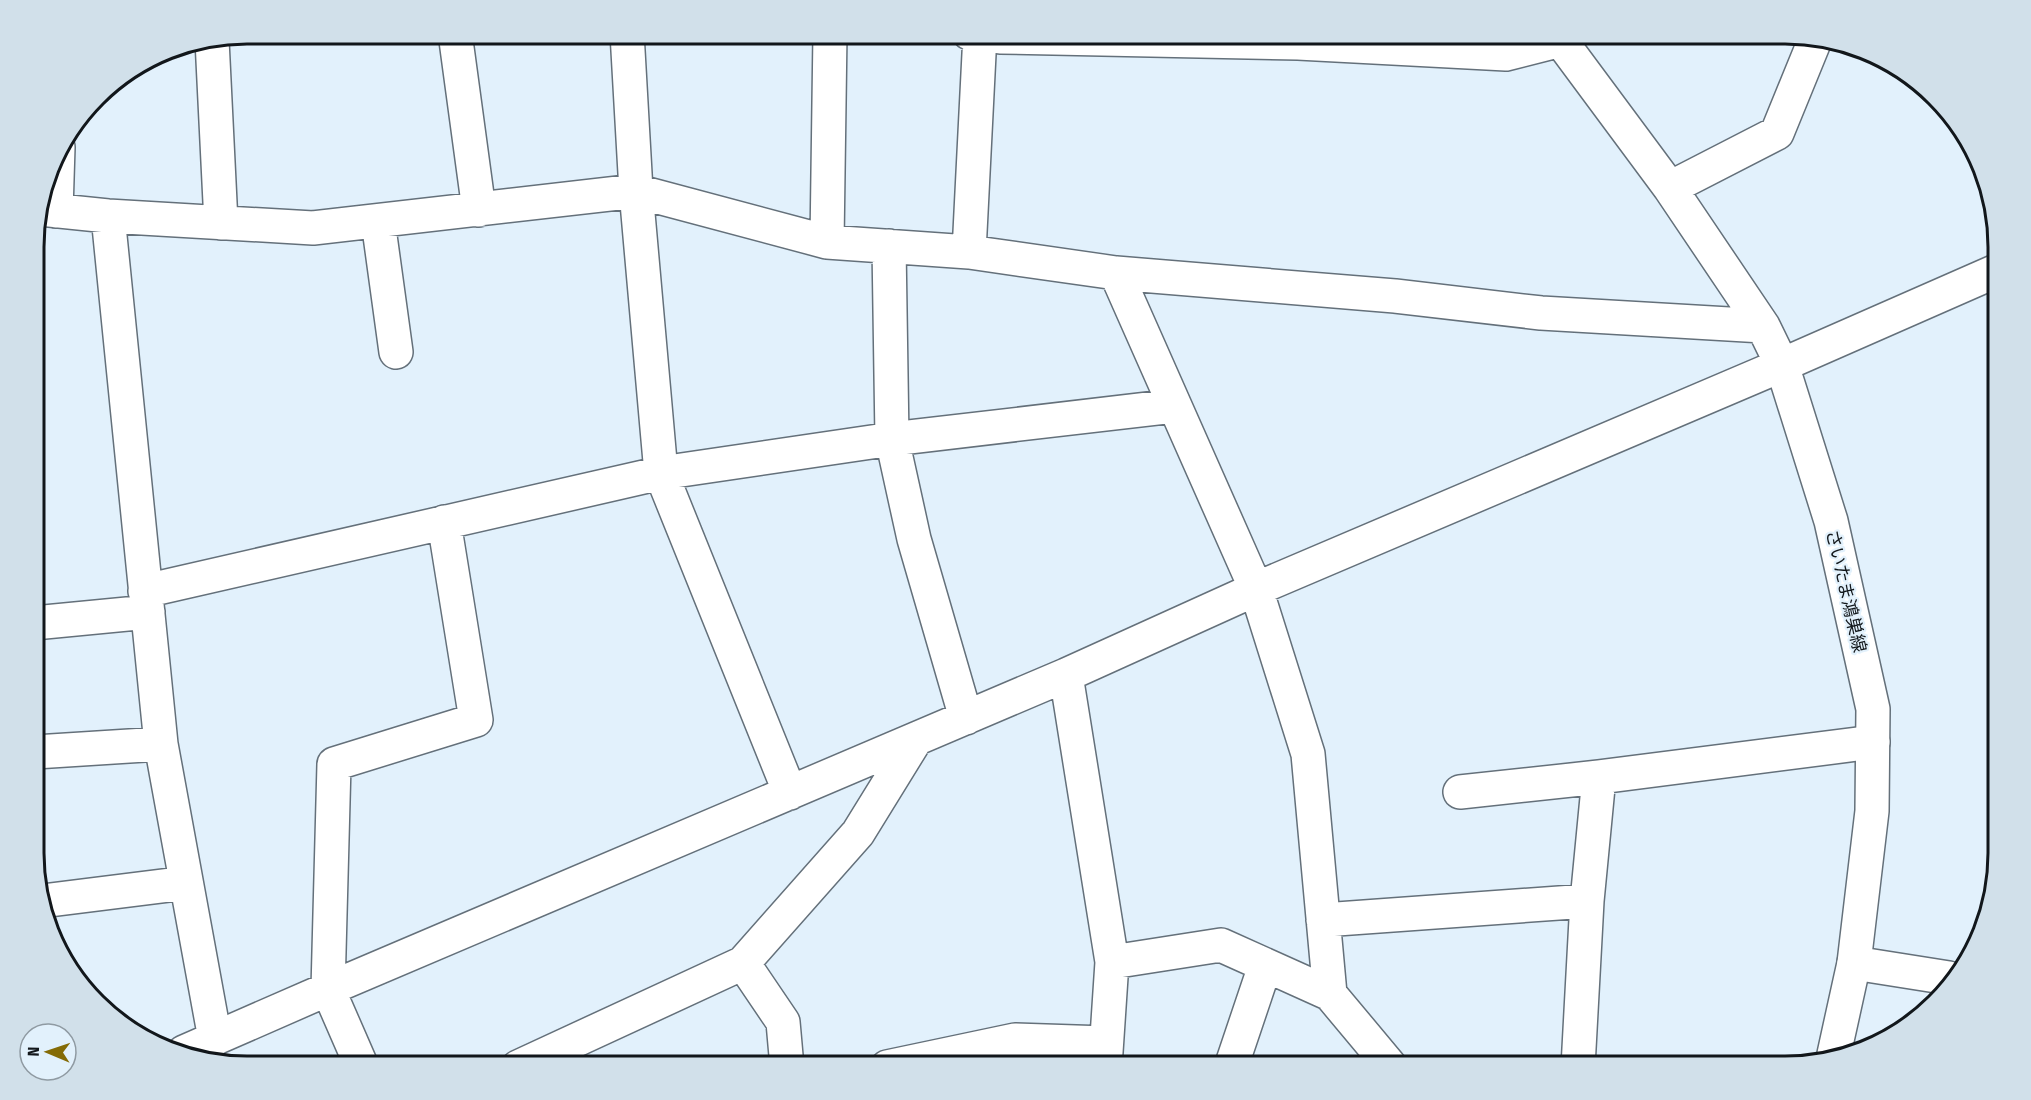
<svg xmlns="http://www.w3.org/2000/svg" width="2031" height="1100" viewBox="0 0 2031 1100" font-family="'Fira Sans Condensed','Noto Sans JP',sans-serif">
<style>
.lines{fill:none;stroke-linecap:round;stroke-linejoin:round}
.minor-casing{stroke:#64707a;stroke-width:36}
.major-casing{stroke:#64707a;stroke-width:36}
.minor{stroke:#fff;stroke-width:33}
.major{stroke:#fff;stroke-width:33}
.labels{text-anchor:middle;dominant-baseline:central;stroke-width:4.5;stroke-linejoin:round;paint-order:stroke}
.street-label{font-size:18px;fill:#12171b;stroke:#e2f1fc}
.rim{fill:none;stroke:#12171b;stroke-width:3}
</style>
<rect width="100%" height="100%" fill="#e2f1fc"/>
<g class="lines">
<!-- minor casing -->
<g class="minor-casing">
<path id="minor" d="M455 33 479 210
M627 33 636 191 661 473 790 793
M969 33 1000 37 1298 43 1506 54 1561 40
M212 40 221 223
M1670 188 1777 133 1815 40
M40 209 108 216 313 228 636 191 827 242 969 252 1116 273 1395 296 1541 313 1763 326
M56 211 58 147
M108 216 161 744 215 1039
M378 221 396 352
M827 242 830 33
M889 246 892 439 914 539 966 718
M969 252 980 34
M1116 273 1256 589 1308 754 1330 994
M145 591 661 473 892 439 1174 406
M34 623 148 612
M1066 675 1112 962 1105 1067
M35 752 161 744
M1460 792 1599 777 1873 742
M42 901 186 883
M1323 920 1587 901
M1112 962 1221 945 1330 994 1391 1067
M743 963 783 1022 787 1067
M1854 963 1949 978
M184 1052 328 989 1066 675 1256 589 1782 365 1763 326 1670 188 1555 33
M362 1067 328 989 334 764 476 720 444 522
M518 1067 743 963 858 833 916 739
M887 1067 1015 1040 1106 1043
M1231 1067 1265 966
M1578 1067 1587 901 1599 777"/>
</g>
<!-- major casing -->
<g class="major-casing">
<path id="major" d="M1834 1054 1854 963 1872 811 1873 709 1831 521 1782 365 1996 271"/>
</g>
<!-- minor -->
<use href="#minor" class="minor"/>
<!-- major -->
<use href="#major" class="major"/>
</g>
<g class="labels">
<!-- street labels -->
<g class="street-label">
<text transform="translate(1846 591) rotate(77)">さいたま鴻巣線</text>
</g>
</g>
<!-- crop -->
<path d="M0 0H2031V1100H0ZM247 44H1785A203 203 0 0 1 1988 247V853A203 203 0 0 1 1785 1056H247A203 203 0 0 1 44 853V247A203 203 0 0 1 247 44Z" fill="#d1e0ea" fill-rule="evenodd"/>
<path class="rim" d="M247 44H1785A203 203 0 0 1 1988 247V853A203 203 0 0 1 1785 1056H247A203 203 0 0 1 44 853V247A203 203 0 0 1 247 44Z"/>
<!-- north arrow -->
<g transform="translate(48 1052) rotate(272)"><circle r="28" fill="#e2f1fc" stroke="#8f9aa2" stroke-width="1.5"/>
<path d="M0-4.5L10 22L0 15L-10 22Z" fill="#846b06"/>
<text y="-9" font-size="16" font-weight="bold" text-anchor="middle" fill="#12171b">N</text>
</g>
</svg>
